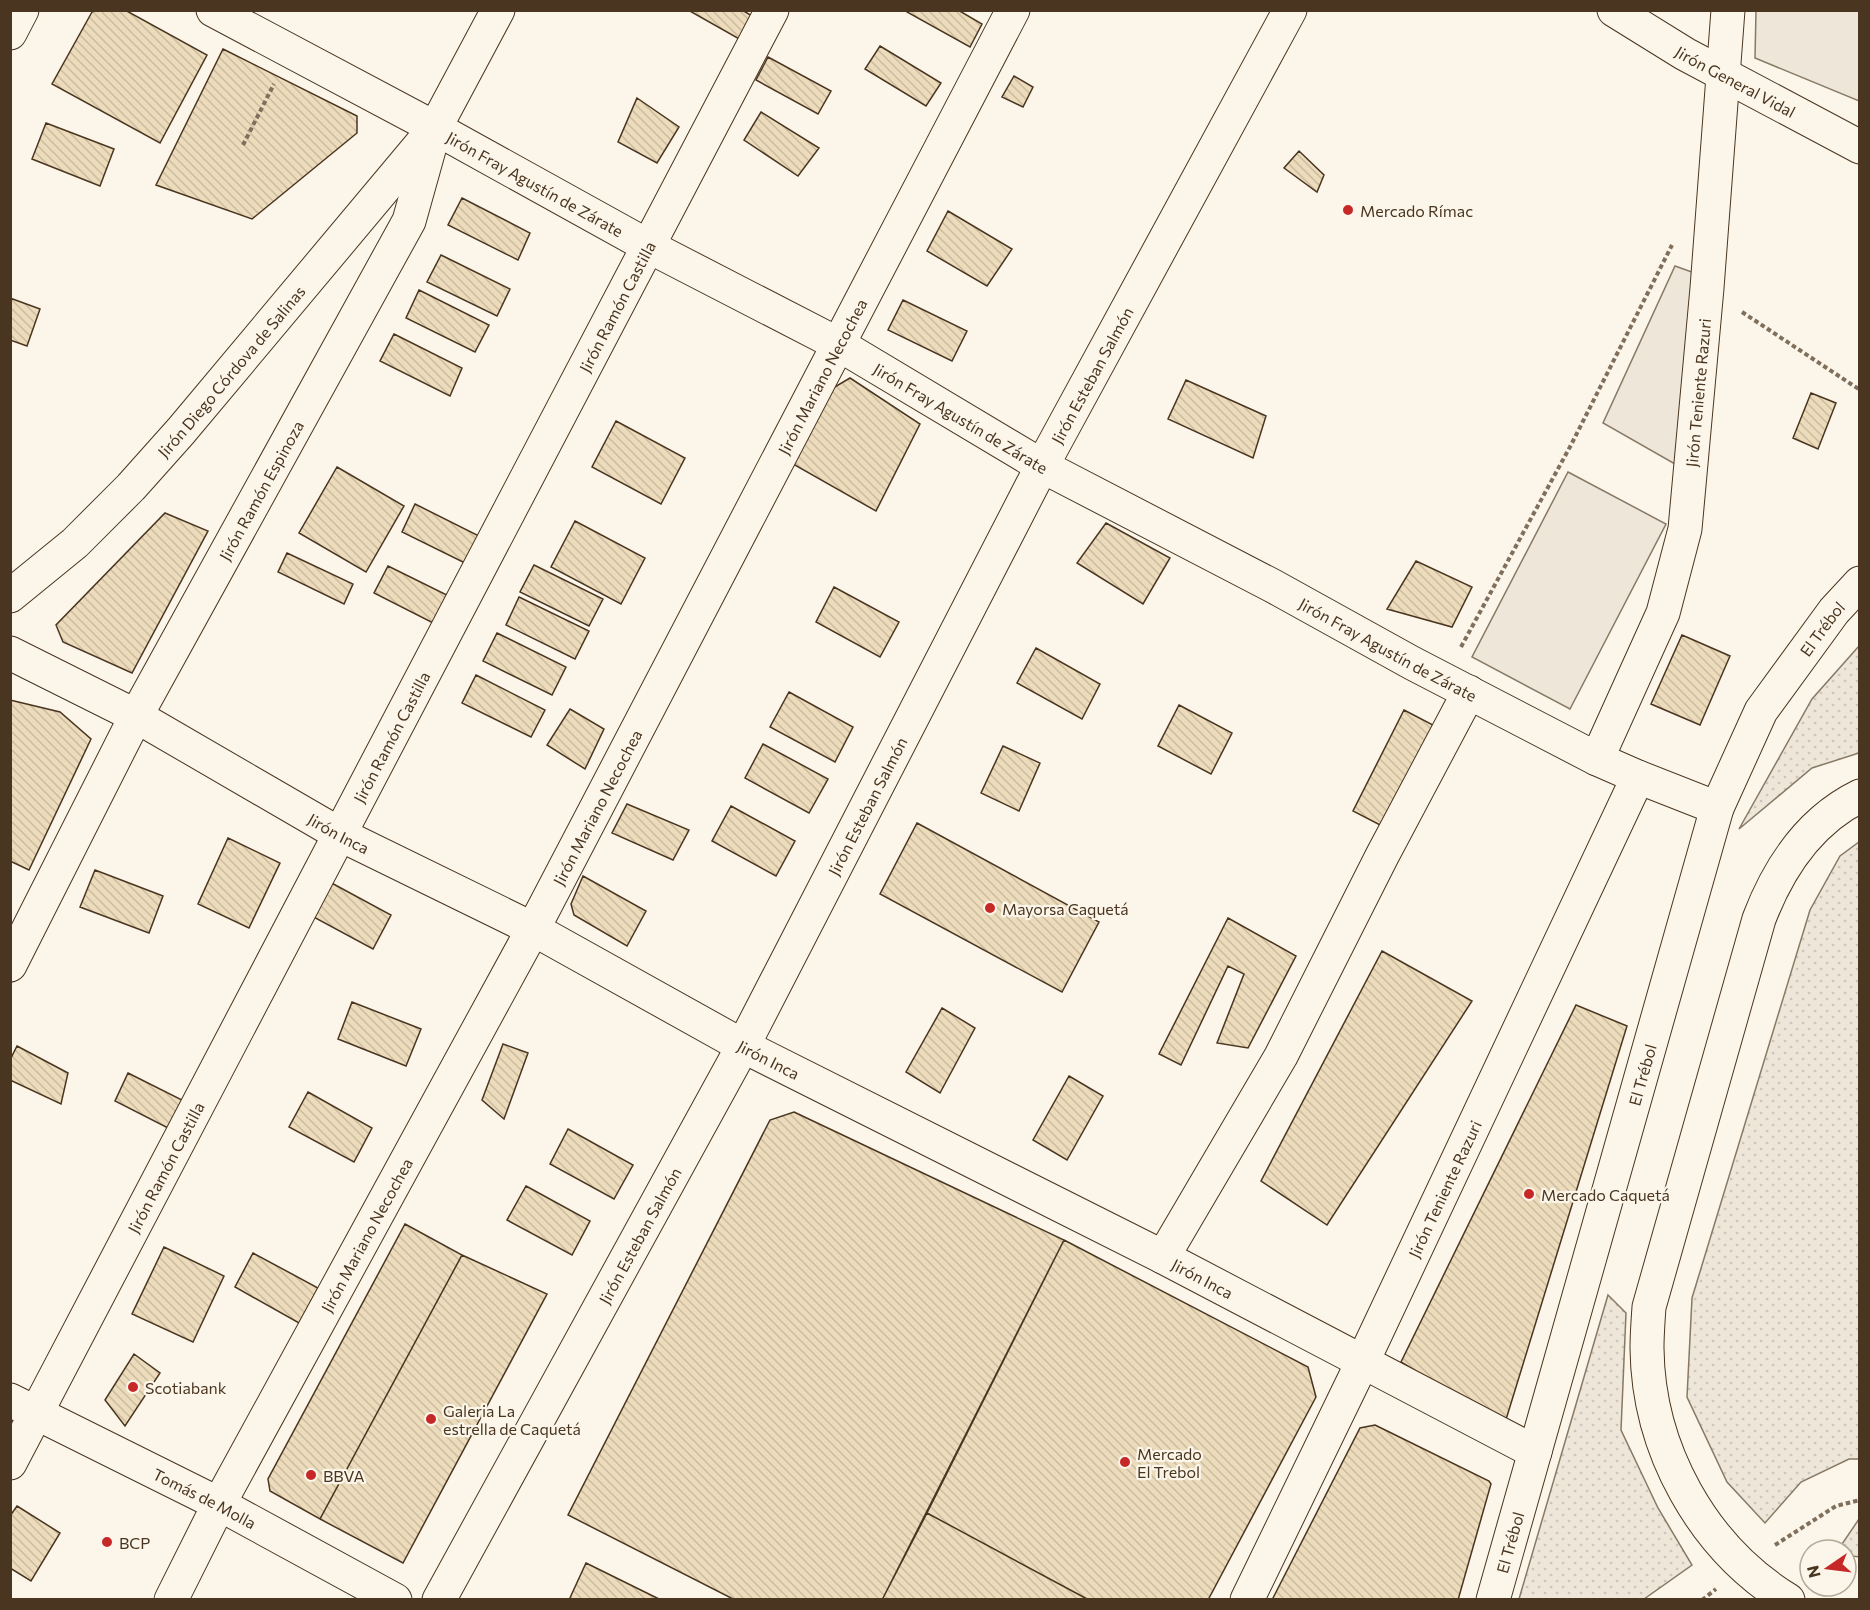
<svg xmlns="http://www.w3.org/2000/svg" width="1870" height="1610" viewBox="0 0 1870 1610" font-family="Commissioner,sans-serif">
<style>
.grass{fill:url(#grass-dots);stroke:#887966;stroke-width:1.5}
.green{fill:#ede6d9;stroke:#887966;stroke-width:1.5}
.building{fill:url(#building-back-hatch);stroke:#4a3520;stroke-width:1.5}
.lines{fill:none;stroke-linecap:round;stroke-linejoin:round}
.street-casing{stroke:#4a3520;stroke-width:35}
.secondary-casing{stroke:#4a3520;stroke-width:35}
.highway-casing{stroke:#4a3520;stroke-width:35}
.path{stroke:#7f6f5c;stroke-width:4;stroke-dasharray:4.5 3;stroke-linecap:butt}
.street{stroke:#fbf6e9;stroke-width:33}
.secondary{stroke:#fbf6e9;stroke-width:33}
.highway{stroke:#fbf6e9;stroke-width:33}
.poi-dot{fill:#c62828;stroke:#fbf6e9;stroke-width:2}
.labels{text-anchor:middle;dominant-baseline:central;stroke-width:4.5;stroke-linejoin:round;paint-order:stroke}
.street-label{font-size:16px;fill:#4a3520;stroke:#fbf6e9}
.poi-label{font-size:16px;fill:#4a3520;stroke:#fbf6e9;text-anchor:start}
</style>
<defs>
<pattern id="grass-dots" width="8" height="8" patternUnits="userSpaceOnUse" patternTransform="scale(1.5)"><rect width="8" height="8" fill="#ede6d9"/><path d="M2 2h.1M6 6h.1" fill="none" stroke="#cdc6ba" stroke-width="1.8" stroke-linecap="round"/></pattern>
<pattern id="building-back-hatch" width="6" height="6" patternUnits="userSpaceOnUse" patternTransform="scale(1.5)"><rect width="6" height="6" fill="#ecdcbc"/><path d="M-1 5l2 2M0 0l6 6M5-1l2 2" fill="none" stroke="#ccbda1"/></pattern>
</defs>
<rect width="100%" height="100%" fill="#fbf6e9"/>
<!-- grass -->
<path class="grass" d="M1859 646V753L1812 768 1739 829 1812 699Z
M1859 842V1459H1849L1801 1482 1765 1523 1727 1482 1687 1397 1692 1298 1810 910 1840 856Z
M1608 1295 1626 1313 1621 1430 1658 1508 1692 1565 1644 1599H1519Z
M1859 1519V1557L1846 1555V1550H1838Z"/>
<!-- green -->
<path class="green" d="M1756 11H1859V101L1755 58Z
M1675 266 1703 276 1682 468 1603 423Z
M1568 472 1666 524 1570 709 1472 657Z"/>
<!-- building -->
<path class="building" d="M97 10H125L207 55 160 143 52 84 92 12Z
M688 10H742L754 17 741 40Z
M908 10H958L982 24 970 47 907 12Z
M880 46 941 83 926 106 865 69Z
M223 49 357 116V133L252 219 156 185Z
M768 57 831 91 818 114 756 80Z
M1014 76 1033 87 1023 107 1002 97Z
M637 98 679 127 657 163 618 142Z
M761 112 819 148 798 176 744 140Z
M46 123 114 149 100 186 32 159Z
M1299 151 1324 175 1317 192 1284 168Z
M462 198 530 233 518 260 448 225Z
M948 211 1012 249 987 286 927 251Z
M441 255 510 289 497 316 427 282Z
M419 290 489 325 475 352 406 318Z
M10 298 40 309 27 346 10 340Z
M903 300 967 331 952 361 888 330Z
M394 334 462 368 450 396 380 361Z
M850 378 920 424 876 511 793 464 833 388Z
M1186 380 1266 416 1253 458 1168 419Z
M1811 393 1836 403 1818 449 1793 438Z
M616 421 685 458 661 504 592 467Z
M337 467 404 506 366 572 299 533Z
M415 504 485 539 471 566 402 532Z
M165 513 208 531 132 673 63 642 56 625Z
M575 521 645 558 621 604 551 567Z
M1106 523 1170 558 1143 604 1077 563Z
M287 553 353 584 344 604 278 572Z
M1416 561 1472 587 1452 627 1387 609Z
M534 565 603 599 589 626 520 592Z
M388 566 457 600 443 628 374 593Z
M834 587 899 622 880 657 816 622Z
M519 597 589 631 575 659 506 625Z
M497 633 566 667 552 695 483 661Z
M1682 635 1730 656 1700 725 1651 704Z
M1036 648 1100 684 1082 719 1017 683Z
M476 675 545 710 531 737 462 703Z
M789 692 853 727 835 762 770 727Z
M10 700 60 712 91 739 29 870 10 861Z
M1179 705 1232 733 1211 774 1158 746Z
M570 709 604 729 585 769 547 745Z
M1404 710 1433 725 1382 826 1353 811Z
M763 744 828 779 809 813 745 778Z
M1003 746 1040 763 1019 811 981 793Z
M627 804 689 830 673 860 612 833Z
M731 806 795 841 776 876 712 841Z
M917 823 1099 922 1062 992 880 894Z
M228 838 280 863 249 928 198 904Z
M95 870 163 896 149 933 80 907Z
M583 876 646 911 627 946 574 915 571 904Z
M326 880 391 915 373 949 308 914Z
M1228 918 1296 956 1248 1048 1217 1043 1244 974 1228 966 1181 1065 1159 1054Z
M1382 951 1472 1001 1327 1225 1261 1181Z
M352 1002 421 1029 406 1066 338 1039Z
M1576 1005 1627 1026 1504 1426 1401 1362Z
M942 1008 975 1028 940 1093 906 1072Z
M503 1044 528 1053 504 1119 482 1100Z
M17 1046 68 1073 61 1104 10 1080V1060Z
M128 1073 182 1100 168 1128 115 1101Z
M1069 1076 1103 1096 1067 1160 1033 1140Z
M308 1092 372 1128 354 1162 289 1127Z
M794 1112 1064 1240 882 1600H735L568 1515 770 1120Z
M568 1129 633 1165 614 1199 550 1164Z
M526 1186 590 1221 572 1255 507 1220Z
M405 1224 462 1255 320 1519 270 1491 268 1479Z
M1064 1240 1308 1367 1316 1397 1208 1600H1089L927 1513Z
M164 1247 224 1276 193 1342 132 1314Z
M253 1253 318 1288 299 1323 235 1287Z
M462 1255 547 1294 403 1563 320 1519Z
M134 1354 160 1373 125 1426 105 1400Z
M1375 1425 1489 1481 1491 1484 1458 1600H1272L1360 1428Z
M17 1506 60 1533 31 1581 10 1568V1516Z
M927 1513 1089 1600H882Z
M586 1563 661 1600H569Z"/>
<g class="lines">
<!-- street casing -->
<g class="street-casing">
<g id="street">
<path id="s1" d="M213 10 435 128 648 246 838 344 1042 466 1273 586 1412 663 1597 759 1638 777 1717 808"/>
<path id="s2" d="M1614 10 1685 54 1860 147"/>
<path id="s3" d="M10 596 75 543 131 487 181 431 428 136"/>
<path id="s4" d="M10 653 136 716 341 835 533 929 743 1046 1163 1257 1535 1452"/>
<path id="s5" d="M1597 759 1663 613 1685 529 1707 288 1728 10"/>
<path id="s6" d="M10 965 136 716 409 221 435 128 498 10"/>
<path d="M1163 1257 1281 1056 1382 856 1469 692"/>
<path id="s7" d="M10 1400 219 1504 395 1600"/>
<path id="s8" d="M10 1463 772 10"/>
<path id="s9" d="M171 1600 219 1504 533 929 1013 10"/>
<path id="s10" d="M1247 1600 1362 1363 1638 777"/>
</g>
</g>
<!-- secondary casing -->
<g class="secondary-casing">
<g id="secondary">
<path d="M10 33 22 10"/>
<path id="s11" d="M439 1600 743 1046 1042 466 1290 10"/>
<path id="s12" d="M1493 1600 1717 808 1761 711 1834 611 1860 583"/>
</g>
</g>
<!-- highway casing -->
<g class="highway-casing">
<path id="highway" d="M1788 1600C1702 1547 1648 1449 1647 1348 1647 1335 1648 1321 1649 1307L1759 919C1778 869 1809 821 1860 796"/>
</g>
<!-- path -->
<path class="path" d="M243 145 274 84
M1742 312 1860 390
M1461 647 1571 445 1672 245
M1775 1545 1836 1506 1860 1500
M1702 1600 1716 1589"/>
<!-- street -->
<use href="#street" class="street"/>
<!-- secondary -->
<use href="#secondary" class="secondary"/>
<!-- highway -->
<use href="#highway" class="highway"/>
</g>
<!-- markers -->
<g class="poi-dot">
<circle cx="1348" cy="210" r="6"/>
<circle cx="990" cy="908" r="6"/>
<circle cx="1529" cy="1194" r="6"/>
<circle cx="133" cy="1387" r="6"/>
<circle cx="431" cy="1419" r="6"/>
<circle cx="1125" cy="1462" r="6"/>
<circle cx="311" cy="1475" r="6"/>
<circle cx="107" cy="1542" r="6"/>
</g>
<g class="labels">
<!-- street labels -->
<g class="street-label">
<text stroke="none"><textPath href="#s2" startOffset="141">Jirón General Vidal</textPath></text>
<text stroke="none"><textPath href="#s1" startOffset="366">Jirón Fray Agustín de Zárate</textPath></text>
<text stroke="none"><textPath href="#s8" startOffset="1306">Jirón Ramón Castilla</textPath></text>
<text stroke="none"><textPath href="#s3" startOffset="316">Jirón Diego Córdova de Salinas</textPath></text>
<text stroke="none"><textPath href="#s11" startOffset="1388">Jirón Esteban Salmón</textPath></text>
<text stroke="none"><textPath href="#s9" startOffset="1386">Jirón Mariano Necochea</textPath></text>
<text stroke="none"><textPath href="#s5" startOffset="384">Jirón Teniente Razuri</textPath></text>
<text stroke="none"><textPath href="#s1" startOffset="852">Jirón Fray Agustín de Zárate</textPath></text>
<text stroke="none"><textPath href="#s6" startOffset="537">Jirón Ramón Espinoza</textPath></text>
<text stroke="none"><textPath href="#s12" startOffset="1032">El Trébol</textPath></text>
<text stroke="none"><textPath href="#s1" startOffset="1338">Jirón Fray Agustín de Zárate</textPath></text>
<text stroke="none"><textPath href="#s8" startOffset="820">Jirón Ramón Castilla</textPath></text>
<text stroke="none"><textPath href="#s11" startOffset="902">Jirón Esteban Salmón</textPath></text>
<text stroke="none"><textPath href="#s9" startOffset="900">Jirón Mariano Necochea</textPath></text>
<text stroke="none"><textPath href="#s4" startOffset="375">Jirón Inca</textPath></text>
<text stroke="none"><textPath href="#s4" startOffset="861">Jirón Inca</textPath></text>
<text stroke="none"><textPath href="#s12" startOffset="546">El Trébol</textPath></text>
<text stroke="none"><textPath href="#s8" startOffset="334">Jirón Ramón Castilla</textPath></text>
<text stroke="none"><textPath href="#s10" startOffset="456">Jirón Teniente Razuri</textPath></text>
<text stroke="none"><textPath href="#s9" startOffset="414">Jirón Mariano Necochea</textPath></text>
<text stroke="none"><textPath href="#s11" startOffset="416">Jirón Esteban Salmón</textPath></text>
<text stroke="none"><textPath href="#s4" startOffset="1347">Jirón Inca</textPath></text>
<text stroke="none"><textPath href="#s7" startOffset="218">Tomás de Molla</textPath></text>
<text stroke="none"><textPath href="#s12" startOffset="60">El Trébol</textPath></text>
</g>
<!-- poi labels -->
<g class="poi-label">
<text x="1360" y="210">Mercado Rímac</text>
<text x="1002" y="908">Mayorsa Caquetá</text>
<text x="1541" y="1194">Mercado Caquetá</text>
<text x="145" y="1387">Scotiabank</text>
<text x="443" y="1410">Galeria La<tspan x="443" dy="18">estrella de Caquetá</tspan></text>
<text x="1137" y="1453">Mercado<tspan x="1137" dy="18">El Trebol</tspan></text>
<text x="323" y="1475">BBVA</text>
<text x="119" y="1542">BCP</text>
</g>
</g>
<!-- border -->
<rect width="1870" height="1610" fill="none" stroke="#4a3520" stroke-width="24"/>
<!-- north arrow -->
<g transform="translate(1828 1568) rotate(256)"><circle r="28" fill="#fbf6e9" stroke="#b4a999" stroke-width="1.5"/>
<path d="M0-4.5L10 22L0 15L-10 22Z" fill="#c62828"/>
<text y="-9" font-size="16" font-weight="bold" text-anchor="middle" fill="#4a3520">N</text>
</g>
</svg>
